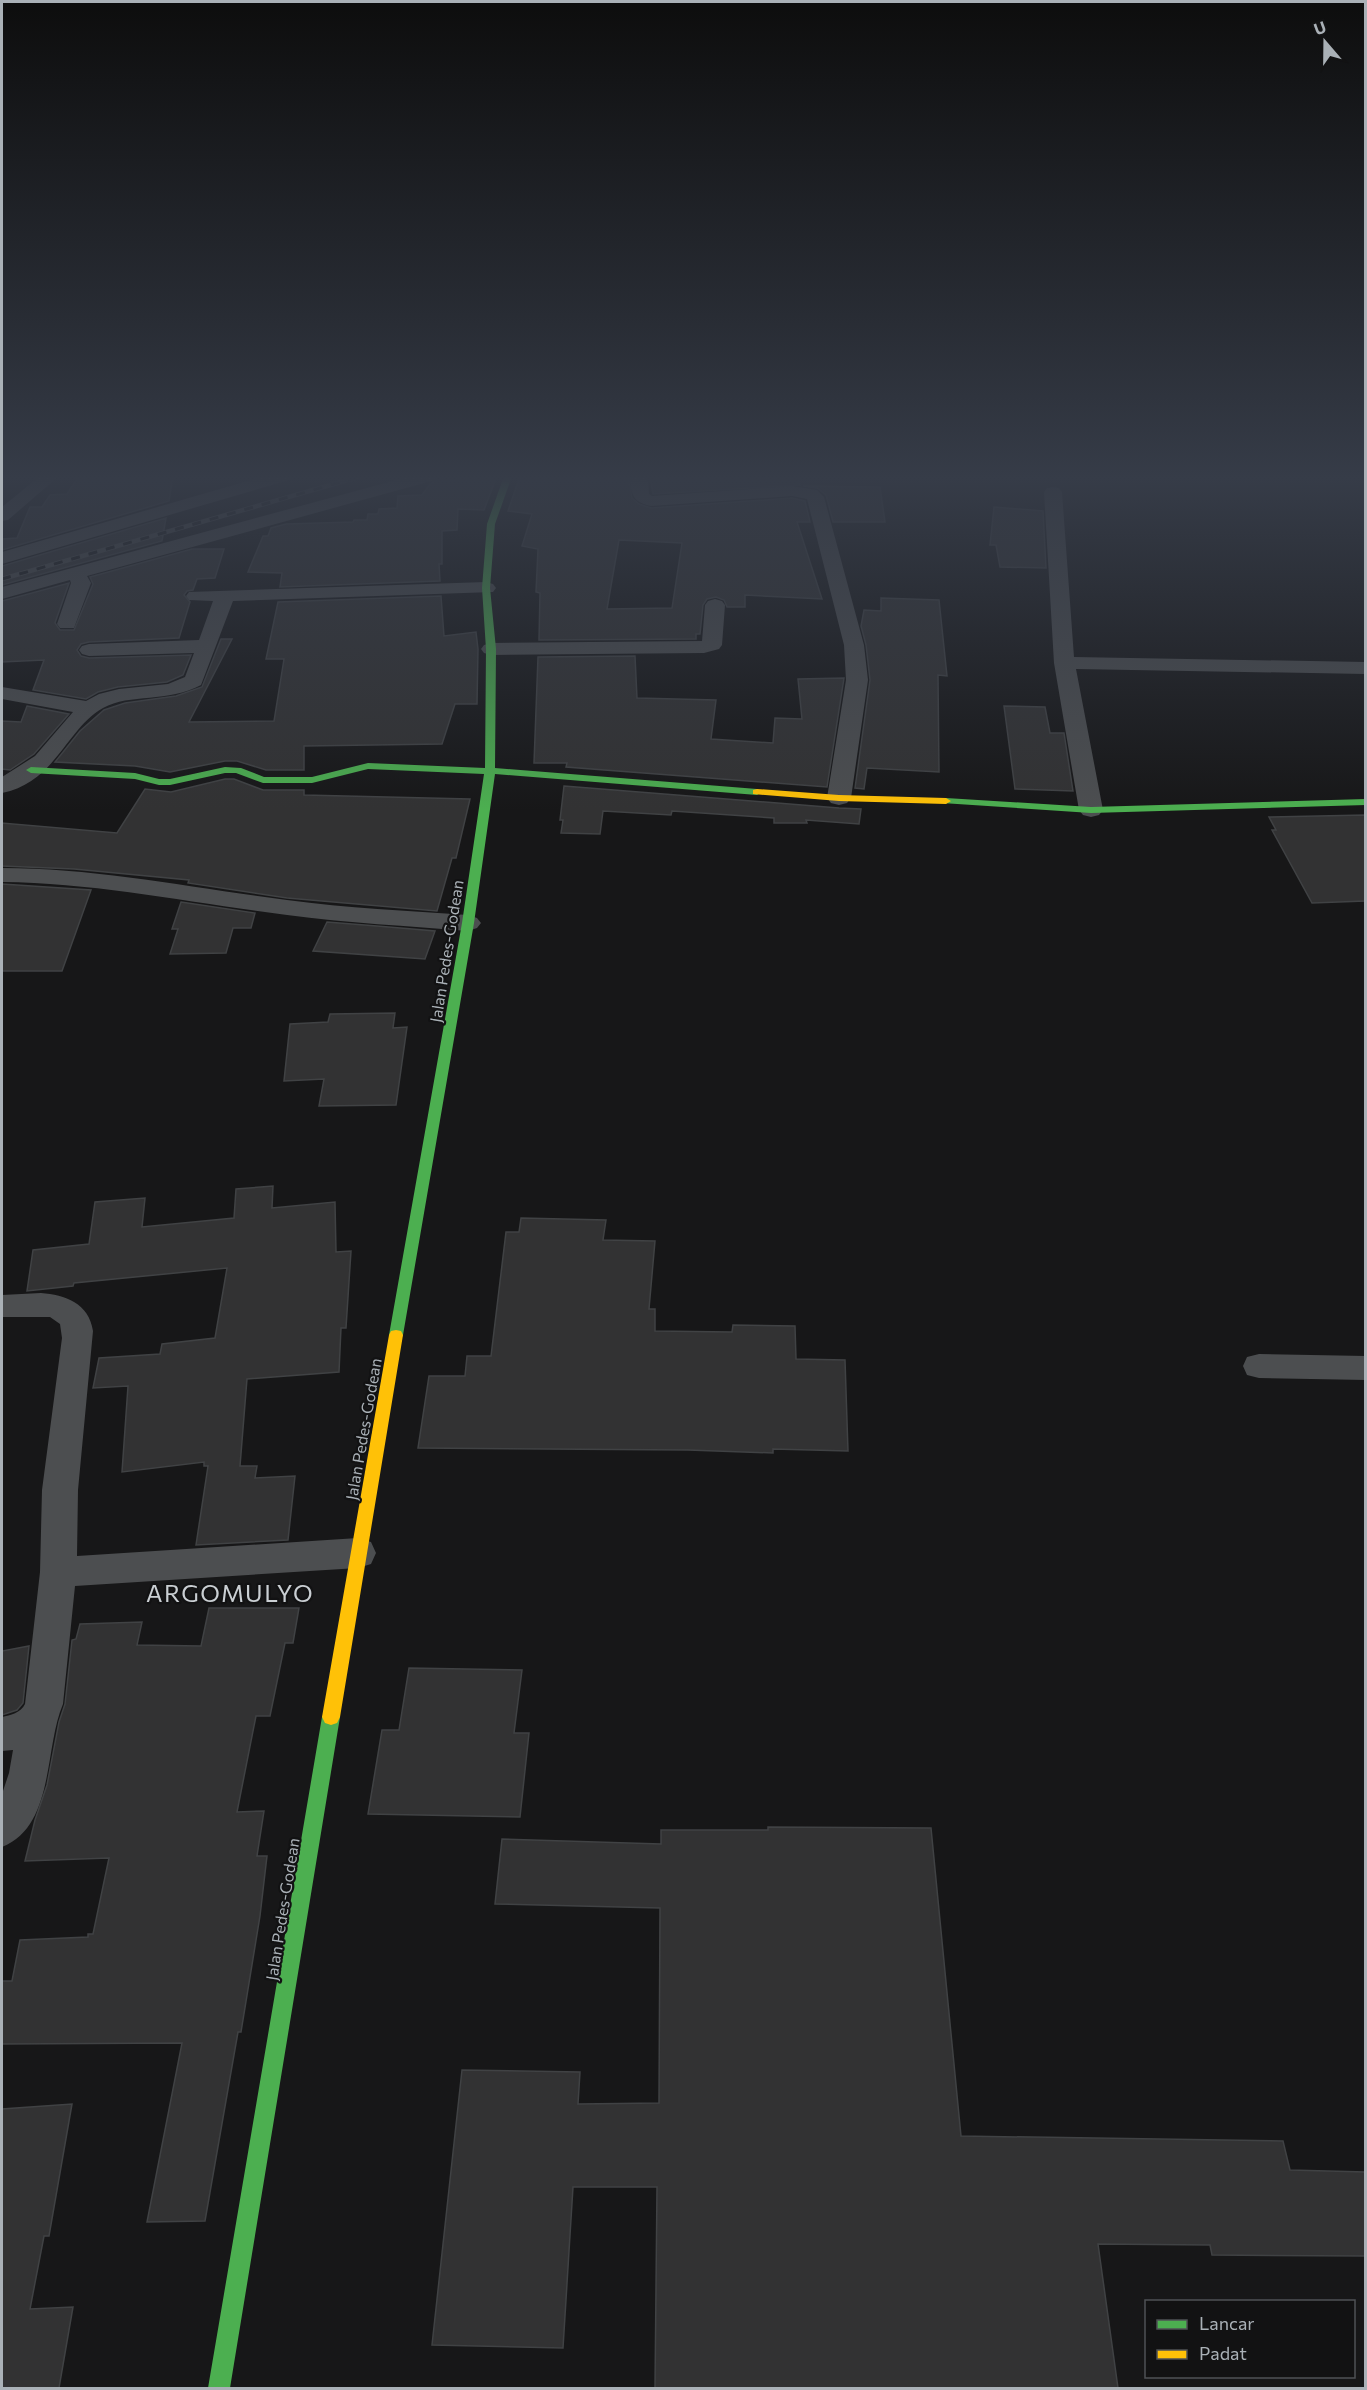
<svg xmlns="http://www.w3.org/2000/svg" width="1367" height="2390" viewBox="0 0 1367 2390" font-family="Commissioner,sans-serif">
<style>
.building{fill:#323233;stroke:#404244;stroke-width:1.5;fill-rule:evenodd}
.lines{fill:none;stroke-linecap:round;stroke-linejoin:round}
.street{fill:#4c4e50;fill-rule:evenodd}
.fast{fill:#4caf50;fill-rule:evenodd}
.slow{fill:#ffc107;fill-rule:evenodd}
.rail-casing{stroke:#4c4e4f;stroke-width:4.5}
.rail{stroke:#121213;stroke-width:3;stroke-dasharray:9;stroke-linecap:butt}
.labels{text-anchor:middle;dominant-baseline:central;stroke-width:4.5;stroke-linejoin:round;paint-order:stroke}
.street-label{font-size:16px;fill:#aab1b7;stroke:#121213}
.near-quarter-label{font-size:24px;letter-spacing:1.5px;fill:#cacfd3;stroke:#121213}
</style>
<rect width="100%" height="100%" fill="#171718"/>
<!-- building -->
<path class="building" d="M79 476H173L169 501 2 550V539L17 538 30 507H42L50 495 67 494Z
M460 476H497L484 510 458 509 457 530 442 531V564H439L440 581 280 587 282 573 248 572 263 536H268L271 528 286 524 353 522 354 520H367L368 514H378L379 509 397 508 398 496 422 495 430 484 439 479 457 480Z
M520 476H628L632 498 639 504 651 508 792 498 805 501 810 522H797L822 599 745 595V607H727L724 600 716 597 707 599 703 605 700 634H696V639L539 640 540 593 536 592 538 549 522 546 532 514 508 511ZM619 540 682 543 672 608 607 609Z
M650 476H797L800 485 653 494Z
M803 486 880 487 885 522H833L826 495 817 488Z
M994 507 1043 511 1046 568 1000 567 996 545H990Z
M166 518 162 541 2 585V566Z
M192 549H224L215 578 197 579 193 590 187 591 184 595 190 602 179 638 89 642 81 644 77 650 81 656 89 658 191 655 183 675 167 682 118 687 98 692 86 699 33 690 44 660 2 662V601L69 583 55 623 60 630H74L93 584 90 577Z
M441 596 444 636 476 632 478 649 477 704H455L442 744 304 746V770H266L237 761H225L170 772 135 766 55 762 80 731 104 710 125 703 176 696 202 687 221 639H232L189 722 274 721 284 659H266L278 602Z
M881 598 939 600 947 676 938 675 939 772 867 768 864 789 855 788 870 680 866 645 861 626 864 610 881 611Z
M635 656 637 698 716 700 711 739 773 743 775 718 802 719 798 679 844 678 827 787 566 767 567 763H534L538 657Z
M27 706 69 714 34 754 10 770 2 769V721L21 722Z
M1004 706 1045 707 1050 733H1064L1073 791 1015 789Z
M225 779H234L263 790H304V795L470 799 456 858H452L437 911 287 898 188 883 189 880 74 869 2 866V823L117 833 145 789 171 792Z
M564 786 839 808 861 809 859 824 806 820 807 823H774V818L672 811 671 815 603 811 600 834 561 833 563 820H560Z
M1365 815V901L1312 903 1272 830H1276L1269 817Z
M2 884 91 890 62 971H2Z
M181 902 255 913 251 928H233L226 953 170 954 178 929H172Z
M327 922 377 926 435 931 425 959 313 951Z
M395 1013 393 1028 407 1027 396 1105 319 1106 324 1079 284 1081 290 1024 328 1022 330 1014Z
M273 1186 272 1208 335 1202 336 1252 351 1251 346 1328H341L339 1372 247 1379 240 1466H257L255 1478 295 1476 288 1540 196 1545 208 1466H204V1462L122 1472 128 1386 93 1388 99 1358 160 1354 162 1344 215 1338 227 1268 74 1283 73 1286 27 1291 33 1250 89 1244 95 1202 145 1198 142 1227 234 1218 236 1189Z
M521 1218 606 1220 603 1240 655 1241 649 1309H655V1331L732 1332 733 1325 795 1326 796 1359 845 1360 848 1451 773 1449V1453L688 1450 418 1448 429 1376H465L467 1356H491L506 1232H519Z
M209 1608H299L293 1643H285L270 1716H256L237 1812 264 1811 257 1856H267L260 1916 241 2032H238L205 2221 147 2222 182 2043 2 2044V1981H12L20 1940 88 1937V1934H93L109 1858 25 1861 35 1820 47 1785 59 1722 65 1704 72 1640 76 1639 80 1624 142 1622 137 1645 201 1646Z
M29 1646 23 1703 17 1710 2 1715V1651Z
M409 1668 522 1670 514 1733H529L520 1817 368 1814 382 1730H399Z
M768 1827 931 1828 961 2136 1283 2141 1290 2170 1365 2172V2256L1212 2255 1210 2245 1098 2244 1118 2388H655L657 2187H573L563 2348 432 2345 462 2070 580 2072 578 2104 659 2103 660 1908 495 1904 502 1839 661 1844V1830H768Z
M72 2104 49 2236H44L30 2309 73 2307 59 2388H2V2109Z"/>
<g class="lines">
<!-- street -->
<path class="street" d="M40 476H59L8 520 2 521V507Z
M265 476H292L289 480 2 564V552Z
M411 476H438L435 480 87 576 91 583 74 628H60L57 624 71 583 70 580 2 599V587Z
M630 476H648L649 494 652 496 792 486 817 490 824 497 864 645 868 680 851 798 847 803 839 805 831 803 827 798 846 680 844 645 807 499 792 496 651 506C632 502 631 494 630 476Z
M1053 487 1059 488 1062 492 1074 657 1366 662V674L1076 669 1103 810 1099 815 1091 817 1083 815 1079 810 1054 663 1044 492 1047 488Z
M486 582 493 584 496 588 493 592 233 601 201 685C168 703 130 693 103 708 65 730 56 782 2 793V777L35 756 73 712 2 699V687L86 701 99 694 119 689 168 684 185 677 194 653 89 656 82 654 79 650 82 646 89 644 199 640 213 601 189 600 186 596 189 592Z
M715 599 722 601 725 605 722 645 719 649 704 653 491 655 484 653 481 649 484 645 491 643 702 641 705 605 708 601Z
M2 868C98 868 191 888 287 900 347 908 408 911 468 915L477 918 481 923 477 928 468 931C408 926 347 923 287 915 191 903 98 883 2 882Z
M41 1293C65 1295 89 1303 93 1331L78 1490 77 1556 358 1538 371 1542 376 1553 371 1564 358 1568 75 1586 63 1704C44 1748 55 1826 2 1847V1794L9 1773 13 1750 2 1751V1717C10 1715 21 1713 25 1704L40 1572 42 1490 62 1338 60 1324 50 1317H2V1295Z
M1259 1354 1366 1356V1380L1259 1378 1247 1375 1243 1366 1247 1357Z"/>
<!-- fast -->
<path class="fast" d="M504 476H512L495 524 490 588 496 649 495 768 757 789 762 792 757 795 495 774 474 923 403 1335 401 1339H391L389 1335 462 923 484 774 368 769 312 783H263L236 773H225L170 785H159L135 779 31 773 26 770 31 767 135 773 159 779H170L225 767 241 768 264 777H312L368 763 485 768 486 649 482 588 487 524Z
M946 798 1091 807 1366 799V805L1091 813 942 803V799Z
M331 1709 337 1711 340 1717 230 2388H208L322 1717 325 1711Z"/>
<!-- slow -->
<path class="slow" d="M757 789 839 795 946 798 951 801 946 804 839 801 753 794V790Z
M396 1330 401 1331 403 1335 340 1717 337 1723 331 1725 325 1723 322 1717 389 1335 391 1331Z"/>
<!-- rail casing -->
<g class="rail-casing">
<path id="rail" d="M2 579 362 476"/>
</g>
<!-- rail -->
<use href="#rail" class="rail"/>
</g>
<!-- sky -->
<linearGradient id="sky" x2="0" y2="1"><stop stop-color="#0d0d0d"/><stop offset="0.59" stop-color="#363c48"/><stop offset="1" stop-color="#363c48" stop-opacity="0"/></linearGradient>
<rect width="1367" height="810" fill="url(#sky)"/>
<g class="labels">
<!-- street labels -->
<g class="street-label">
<text transform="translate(446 951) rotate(-81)">Jalan Pedes-Godean</text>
<text transform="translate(363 1429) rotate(-80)">Jalan Pedes-Godean</text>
<text transform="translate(282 1909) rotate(-81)">Jalan Pedes-Godean</text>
</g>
<!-- near-quarter labels -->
<g class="near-quarter-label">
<text x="230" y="1592">ARGOMULYO</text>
</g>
</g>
<!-- border -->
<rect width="1367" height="2390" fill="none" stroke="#aab1b7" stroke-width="6"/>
<!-- legend -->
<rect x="1145" y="2300" width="210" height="78" fill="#121213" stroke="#4f5255" stroke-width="1.5"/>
<rect x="1157" y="2320" width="30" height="9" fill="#4caf50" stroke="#4f5255" stroke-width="1.5"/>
<text x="1199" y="2330" font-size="18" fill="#aab1b7">Lancar</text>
<rect x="1157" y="2350" width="30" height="9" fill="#ffc107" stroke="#4f5255" stroke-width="1.5"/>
<text x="1199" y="2360" font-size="18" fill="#aab1b7">Padat</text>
<!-- north arrow -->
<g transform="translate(1325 42) rotate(340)" stroke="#121213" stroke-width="4.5" paint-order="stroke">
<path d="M0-4.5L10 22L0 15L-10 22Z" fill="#aab1b7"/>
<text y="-9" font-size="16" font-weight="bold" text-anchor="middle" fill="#aab1b7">U</text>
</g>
</svg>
